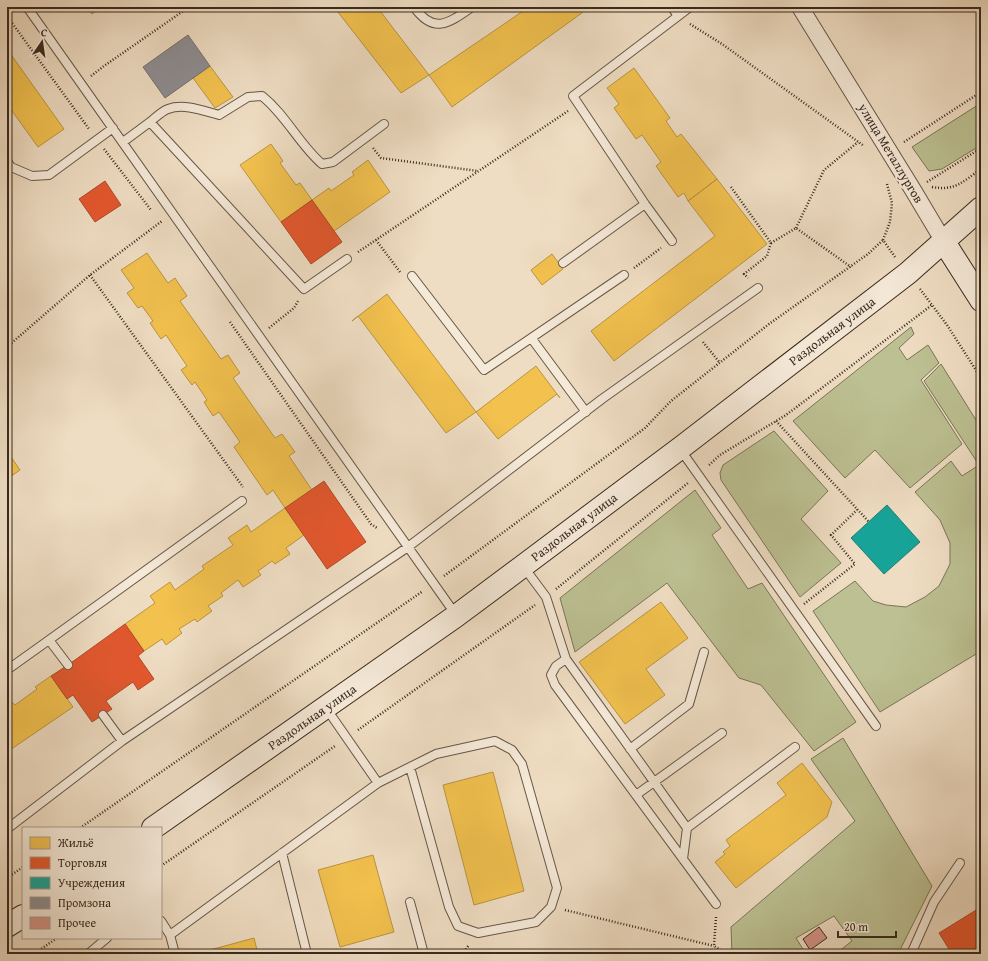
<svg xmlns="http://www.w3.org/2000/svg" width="988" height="961" viewBox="0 0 988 961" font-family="'Gentium Book Plus',serif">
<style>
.green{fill:#bcc092;stroke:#7a7558}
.homes{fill:#f2c14e;stroke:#ba9440}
.shops{fill:#e4572e;stroke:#b04a29}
.public{fill:#17a398;stroke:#217f73}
.industry{fill:#8d8d92;stroke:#746f6f}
.building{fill:#d59489;stroke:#382a1e}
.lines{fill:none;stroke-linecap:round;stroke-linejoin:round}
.service-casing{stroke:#665747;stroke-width:10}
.minor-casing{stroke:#665747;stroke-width:18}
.secondary-casing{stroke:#382a1e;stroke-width:24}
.path{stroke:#382a1e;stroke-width:2.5;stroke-dasharray:1 2;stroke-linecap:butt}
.service{stroke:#f5e9d8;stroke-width:8}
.minor{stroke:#f5e9d8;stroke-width:16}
.secondary{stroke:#f5e9d8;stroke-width:22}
.labels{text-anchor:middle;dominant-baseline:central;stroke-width:4;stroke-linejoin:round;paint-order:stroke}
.street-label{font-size:13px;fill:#382a1e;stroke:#f5e9d8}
</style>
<rect width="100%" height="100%" fill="#efddc3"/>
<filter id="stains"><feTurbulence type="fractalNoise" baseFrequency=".005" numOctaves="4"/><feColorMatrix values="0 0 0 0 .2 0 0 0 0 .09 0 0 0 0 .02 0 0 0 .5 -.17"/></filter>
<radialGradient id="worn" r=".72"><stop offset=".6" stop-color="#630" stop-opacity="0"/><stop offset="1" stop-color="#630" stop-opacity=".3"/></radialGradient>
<!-- green -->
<path class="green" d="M981 103V145L942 169 929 171 912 147Z
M911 327 914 334 899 348 907 360 928 345 939 363 921 380 962 444 910 488 875 450 845 478 793 421Z
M941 364 981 428V651L880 712 813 611 855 581 873 601 886 605 906 607 925 597 939 586 950 564V543L940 520 915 492 951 461 962 476 979 465 924 381Z
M774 431 828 491 801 519 841 563 800 597 721 480 720 473 723 465Z
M695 490 721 528 712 535 748 589 762 583 856 722 814 751 761 685 739 678 667 583 575 652 560 598Z
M843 738 932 886 898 954H839L838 952 852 941 834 916 796 938 806 954H732L731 927 855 821 811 759Z"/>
<!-- homes -->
<path class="homes" d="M86 7H101L92 14Z
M334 7H377L429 75 529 7H590L452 107 429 75 401 93Z
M7 49 64 129 38 147 7 104Z
M210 66 233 97 215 108 193 78Z
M634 68 670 118 666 121 677 137 681 134 717 179 688 201 684 193 678 197 656 166 661 162 642 135 636 139 614 108 619 104 607 88Z
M271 144 283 161 280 163 296 185 300 183 312 200 281 222 240 165Z
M368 160 390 192 334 231 312 200 329 188 331 191 354 175 352 172Z
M717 179 767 244 614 361 591 331 715 236 688 201Z
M147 253 168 283 175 278 187 296 180 301 221 359 228 355 240 373 233 378 275 438 282 434 295 452 289 456 312 490 285 508 273 490 267 495 234 447 240 442 219 412 213 416 204 402 207 400 195 382 192 385 181 370 187 366 166 335 161 339 150 323 153 321 142 306 138 308 127 293 134 288 121 270Z
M552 254 563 269 542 285 531 270Z
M387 294 476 412 446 433 358 316 352 321Z
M536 366 560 398 557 394 498 439 476 412Z
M7 451 20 470 7 479Z
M285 508 304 535 286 548 290 554 275 564 272 561 258 571 261 575 243 587 238 580 221 593 223 596 208 606 212 611 197 622 195 619 179 629 182 633 166 645 162 639 144 651 125 624 155 603 150 596 170 582 175 590 204 569 202 566 233 545 228 538 247 525 251 532Z
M661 602 688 638 646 669 665 695 625 724 579 662Z
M51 676 73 707 7 752V705L12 702 15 705 37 689 35 687Z
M802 763 832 802 827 817 736 888 715 862 725 854 723 852 730 846 726 840 786 795 777 783Z
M493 772 524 891 474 905 443 785Z
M373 855 394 932 340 947 318 870Z
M254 938 258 954H200L199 953Z"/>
<!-- shops -->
<path class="shops" d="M105 181 121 205 95 222 79 199Z
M312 200 342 242 311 264 281 222Z
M324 481 366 542 327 569 285 508Z
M125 624 144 651 138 656 154 679 138 690 133 682 106 701 112 709 92 722 73 695 67 699 51 676 68 665Z
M981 907V954H952L939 933Z"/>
<!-- public -->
<path class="public" d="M887 505 920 542 884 574 851 538Z"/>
<!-- industry -->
<path class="industry" d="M188 35 210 66 165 98 143 67Z"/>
<!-- building -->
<path class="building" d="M819 927 827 938 810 950 803 939Z"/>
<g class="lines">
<!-- service casing -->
<g class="service-casing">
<path id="service" d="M27 7 456 615
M414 7C434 35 449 23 472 7
M672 7 677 15
M150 122C155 118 162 111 168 109 184 103 204 111 219 115L248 97 262 96C286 115 299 144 322 164L333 162 384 124
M123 142 150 122 304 289 347 259
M7 161 11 167 32 176 49 175 113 128
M645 204 672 241
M563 263 645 204 573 96 690 7
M412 276 484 370 624 275
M532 339 586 412
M680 449 876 726
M523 566 546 597 566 659 687 828 795 747
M49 640 242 501
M566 659 556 666 551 675 555 685 716 904
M7 670 49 640 68 665
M103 715 122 741
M630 749 689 704 704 652
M378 783 436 754 495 741 512 750 522 764 557 888 551 907 536 922 478 933 458 926 449 907 410 767
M636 795 722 733
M7 829 122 741 408 547 602 399 758 288
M282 853 307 954
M683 859 687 828
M410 902 424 954
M161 921 170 935 378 783 326 708
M170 935 175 954
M88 954 107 938
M911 954 934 902 960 863"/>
</g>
<!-- minor casing -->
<g class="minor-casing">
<path id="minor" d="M800 7 913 190 944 242"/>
</g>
<!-- secondary casing -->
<g class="secondary-casing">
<path id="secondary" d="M944 242 981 300
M153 828 456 616 523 566 683 446 908 273 981 208
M7 926 23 916"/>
</g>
<!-- path -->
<path class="path" d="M7 16 89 129
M690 24 722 44 864 146
M91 76 104 66 189 7
M904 142 981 92
M373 148 381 158 478 171
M104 149 151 210
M927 182 981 148
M887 184 892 203 890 222 883 240 895 257
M731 187 771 243 767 256 744 274 748 278
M932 187C956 191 962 182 981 169
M796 228 824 170 858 142
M376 240 400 272
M771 243 796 228 851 267
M358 252 568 111
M634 268 661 248
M90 275 243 487
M920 289 947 325 981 378
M230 322 371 524 377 528
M269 328 294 308 298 301
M703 342 720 363
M7 347 90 275 162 221
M776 421 869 522
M709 465 720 455 786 415 932 305
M444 576 645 428 671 401 769 324 868 254 883 240
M556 589 688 483
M804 604 855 564 831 535 857 510
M358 730 535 605
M80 828 423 591
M161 866 335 746
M7 878 23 867
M565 910 714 946
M716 917 714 946 727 954
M34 954 57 938
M462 954 469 945"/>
<!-- service -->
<use href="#service" class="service"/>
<!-- minor -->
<use href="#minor" class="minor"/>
<!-- secondary -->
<use href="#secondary" class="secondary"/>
</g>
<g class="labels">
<!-- street labels -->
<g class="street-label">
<text transform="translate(891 153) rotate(59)">улица Металлургов</text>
<text transform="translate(832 331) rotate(-37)">Раздольная улица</text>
<text transform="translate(574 527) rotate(-37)">Раздольная улица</text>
<text transform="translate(312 717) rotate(-35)">Раздольная улица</text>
</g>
</g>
<!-- margin -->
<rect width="988" height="961" fill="none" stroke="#efddc3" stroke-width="24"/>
<rect x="8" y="8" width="972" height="945" fill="none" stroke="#382a1e" stroke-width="2"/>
<rect x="12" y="12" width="964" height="937" fill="none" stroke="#382a1e"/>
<!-- legend -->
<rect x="22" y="827" width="140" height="112" fill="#f5e9d8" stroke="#a99d8e"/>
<rect x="30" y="837" width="20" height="12" fill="#f2c14e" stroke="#a99d8e"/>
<text x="58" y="847" font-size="12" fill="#382a1e">Жильё</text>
<rect x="30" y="857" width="20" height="12" fill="#e4572e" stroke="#a99d8e"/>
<text x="58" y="867" font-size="12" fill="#382a1e">Торговля</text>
<rect x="30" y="877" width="20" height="12" fill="#17a398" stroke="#a99d8e"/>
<text x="58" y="887" font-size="12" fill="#382a1e">Учреждения</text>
<rect x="30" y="897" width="20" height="12" fill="#8d8d92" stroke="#a99d8e"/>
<text x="58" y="907" font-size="12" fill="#382a1e">Промзона</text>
<rect x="30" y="917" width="20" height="12" fill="#d59489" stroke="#a99d8e"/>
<text x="58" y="927" font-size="12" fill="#382a1e">Прочее</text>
<!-- north arrow -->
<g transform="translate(42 42) rotate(13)" stroke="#f5e9d8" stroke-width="3" paint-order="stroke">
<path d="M0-3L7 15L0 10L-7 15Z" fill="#382a1e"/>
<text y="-6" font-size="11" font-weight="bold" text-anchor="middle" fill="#382a1e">С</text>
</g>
<!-- scale -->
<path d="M838 931v6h58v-6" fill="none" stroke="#382a1e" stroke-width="2"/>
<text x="844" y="931" font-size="12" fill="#382a1e" stroke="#f5e9d8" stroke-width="3" paint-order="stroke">20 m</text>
<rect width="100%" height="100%" filter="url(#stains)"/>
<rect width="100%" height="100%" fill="url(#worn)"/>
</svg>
